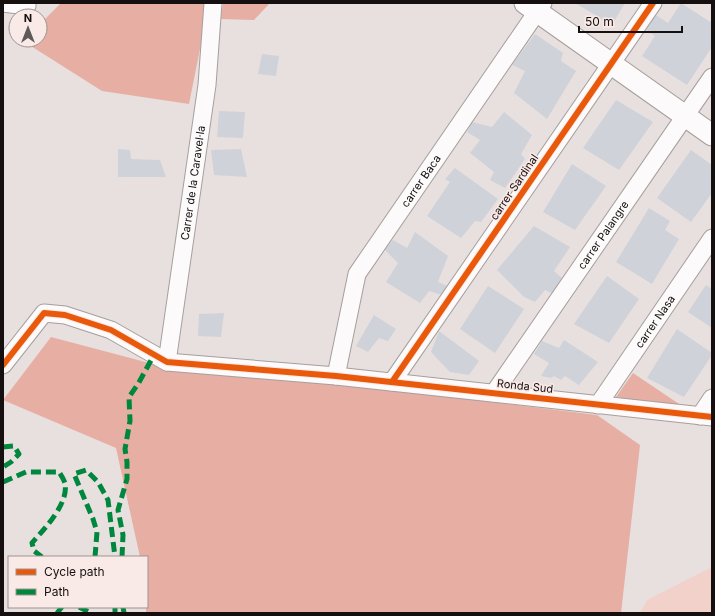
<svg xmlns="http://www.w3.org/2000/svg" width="715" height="616" viewBox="0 0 715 616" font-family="Inter,sans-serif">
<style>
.green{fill:#f2d1ca}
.forest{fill:#e7aea4}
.building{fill:#cfd2d9}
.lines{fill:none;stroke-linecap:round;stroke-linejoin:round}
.minor-casing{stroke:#a59f9d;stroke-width:19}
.tertiary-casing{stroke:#a59f9d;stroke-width:23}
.minor{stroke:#fcfafa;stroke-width:17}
.tertiary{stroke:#fcfafa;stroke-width:21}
.quiet{stroke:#00873e;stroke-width:5;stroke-dasharray:10 5;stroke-linecap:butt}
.cycleway-casing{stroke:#faeae7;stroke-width:8}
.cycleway{stroke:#e8590c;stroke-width:6}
.labels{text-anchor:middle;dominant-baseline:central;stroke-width:3;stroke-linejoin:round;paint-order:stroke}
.street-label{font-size:11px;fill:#15100f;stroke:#faeae7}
</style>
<rect width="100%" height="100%" fill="#e8e0de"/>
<!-- green -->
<path class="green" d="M712 567V613H640L647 600Z"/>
<!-- forest -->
<path class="forest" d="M61 3 160 4V3H206L207 14 189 104 102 91 23 41 24 40H40V24Z
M223 3H270L254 20 221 19Z
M51 337 168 368 409 392 597 415 640 445 621 613H146L147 557H140L116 448 3 400Z
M633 373 685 408 616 397Z"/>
<!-- building -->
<path class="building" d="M575 3H625L612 25Z
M681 3 712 23V47L687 85 642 56 655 36 646 30 656 15 668 23Z
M535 34 563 53 561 61 576 71 547 119 514 93 525 71 512 65Z
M262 54 279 56 276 76 258 74Z
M616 100 653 122 619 170 583 148Z
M219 111 245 112 243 138 217 137Z
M504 112 532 135 521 154 525 159 505 188 490 180 494 172 470 153 480 140 467 132 472 122 492 127Z
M118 149 130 150 131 159 160 160 166 177H118Z
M241 149 247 177 214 175 211 150Z
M691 150 712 165V193L691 222 657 198Z
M572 164 606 186 575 230 543 212Z
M455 168 498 199 481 222 475 221 461 238 427 216 450 182 445 179Z
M649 208 670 221 665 230 679 239 652 284 616 262Z
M534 226 570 247 554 271 563 279 553 294 545 290 535 302 524 297 497 270Z
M415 232 448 256 438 282 450 287 442 295 429 291 420 303 386 282 398 263 384 249 393 240 407 248Z
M607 276 639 299 609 343 574 324Z
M706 285 712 289V328L688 312Z
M488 286 524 309 495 353 460 329Z
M224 313 221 337 198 336 199 314Z
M374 315 396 329 388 341 379 338 368 352 356 346Z
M677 329 712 353V355L684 397 647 378Z
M439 331 479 361 469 375 450 372 431 352Z
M564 340 598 362 579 385 565 376 561 380 554 376 551 378 541 376 549 363 534 354 542 341 559 348Z"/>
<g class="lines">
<!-- minor casing -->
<g class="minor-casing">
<g id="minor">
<path d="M3 3 27 6V3"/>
<path id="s1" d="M167 362 207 85 213 3"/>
<path d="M3 365 44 313 65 315 111 330 167 362 336 376 712 417"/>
<path id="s2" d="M336 376 357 274 543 3"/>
<path d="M392 382 653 3"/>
<path id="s3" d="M494 393 712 77"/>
<path id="s4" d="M598 405 712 238"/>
<path d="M700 416 712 398"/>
</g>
</g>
<!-- tertiary casing -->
<g class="tertiary-casing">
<path id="tertiary" d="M525 3 712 135"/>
</g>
<!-- minor -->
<use href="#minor" class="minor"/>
<!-- tertiary -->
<use href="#tertiary" class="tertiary"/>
<!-- quiet -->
<path class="quiet" d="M3 447 14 446 19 454 11 462 3 467
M3 482 26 472H59C61 475 64 480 65 483 69 504 44 529 32 543L34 551 42 557
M95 557 97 532 93 519 74 474 86 470 98 482 108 500 115 557
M122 557 123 535 118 510 127 479V462L125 449 130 421 129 397 138 384 154 355
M79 607 91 613
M115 607V613
M123 607 124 613
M57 613 62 607"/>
<!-- cycleway casing -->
<g class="cycleway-casing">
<path id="cycleway" d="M3 365 44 313 65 315 111 330 167 362 336 376 712 417
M392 382 653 3"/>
</g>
<!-- cycleway -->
<use href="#cycleway" class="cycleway"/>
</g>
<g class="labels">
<!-- street labels -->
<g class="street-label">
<text stroke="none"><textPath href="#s2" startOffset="217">carrer Baca</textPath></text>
<text stroke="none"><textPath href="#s1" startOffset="181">Carrer de la Caravel·la</textPath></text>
<text transform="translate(514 187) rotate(-56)">carrer Sardinal</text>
<text stroke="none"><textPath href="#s3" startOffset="192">carrer Palangre</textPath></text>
<text stroke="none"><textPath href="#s4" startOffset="101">carrer Nasa</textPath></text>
<text transform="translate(525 386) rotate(6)">Ronda Sud</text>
</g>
</g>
<!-- border -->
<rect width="715" height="616" fill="none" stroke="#15100f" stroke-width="8"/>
<!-- legend -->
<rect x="8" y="556" width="140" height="52" fill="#faeae7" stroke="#9e9391"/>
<rect x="16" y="569" width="20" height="6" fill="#e8590c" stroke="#9e9391"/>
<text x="44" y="576" font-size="12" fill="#15100f">Cycle path</text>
<rect x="16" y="589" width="20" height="6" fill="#00873e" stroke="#9e9391"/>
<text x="44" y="596" font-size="12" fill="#15100f">Path</text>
<!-- north arrow -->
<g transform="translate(28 28)"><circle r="19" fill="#faeae7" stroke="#9e9391"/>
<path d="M0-3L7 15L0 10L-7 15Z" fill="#5f5957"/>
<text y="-6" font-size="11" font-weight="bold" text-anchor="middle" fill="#15100f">N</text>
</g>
<!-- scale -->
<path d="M579 26v6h103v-6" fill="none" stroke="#15100f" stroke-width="2"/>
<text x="585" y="26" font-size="12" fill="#15100f" stroke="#faeae7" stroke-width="3" paint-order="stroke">50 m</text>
</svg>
